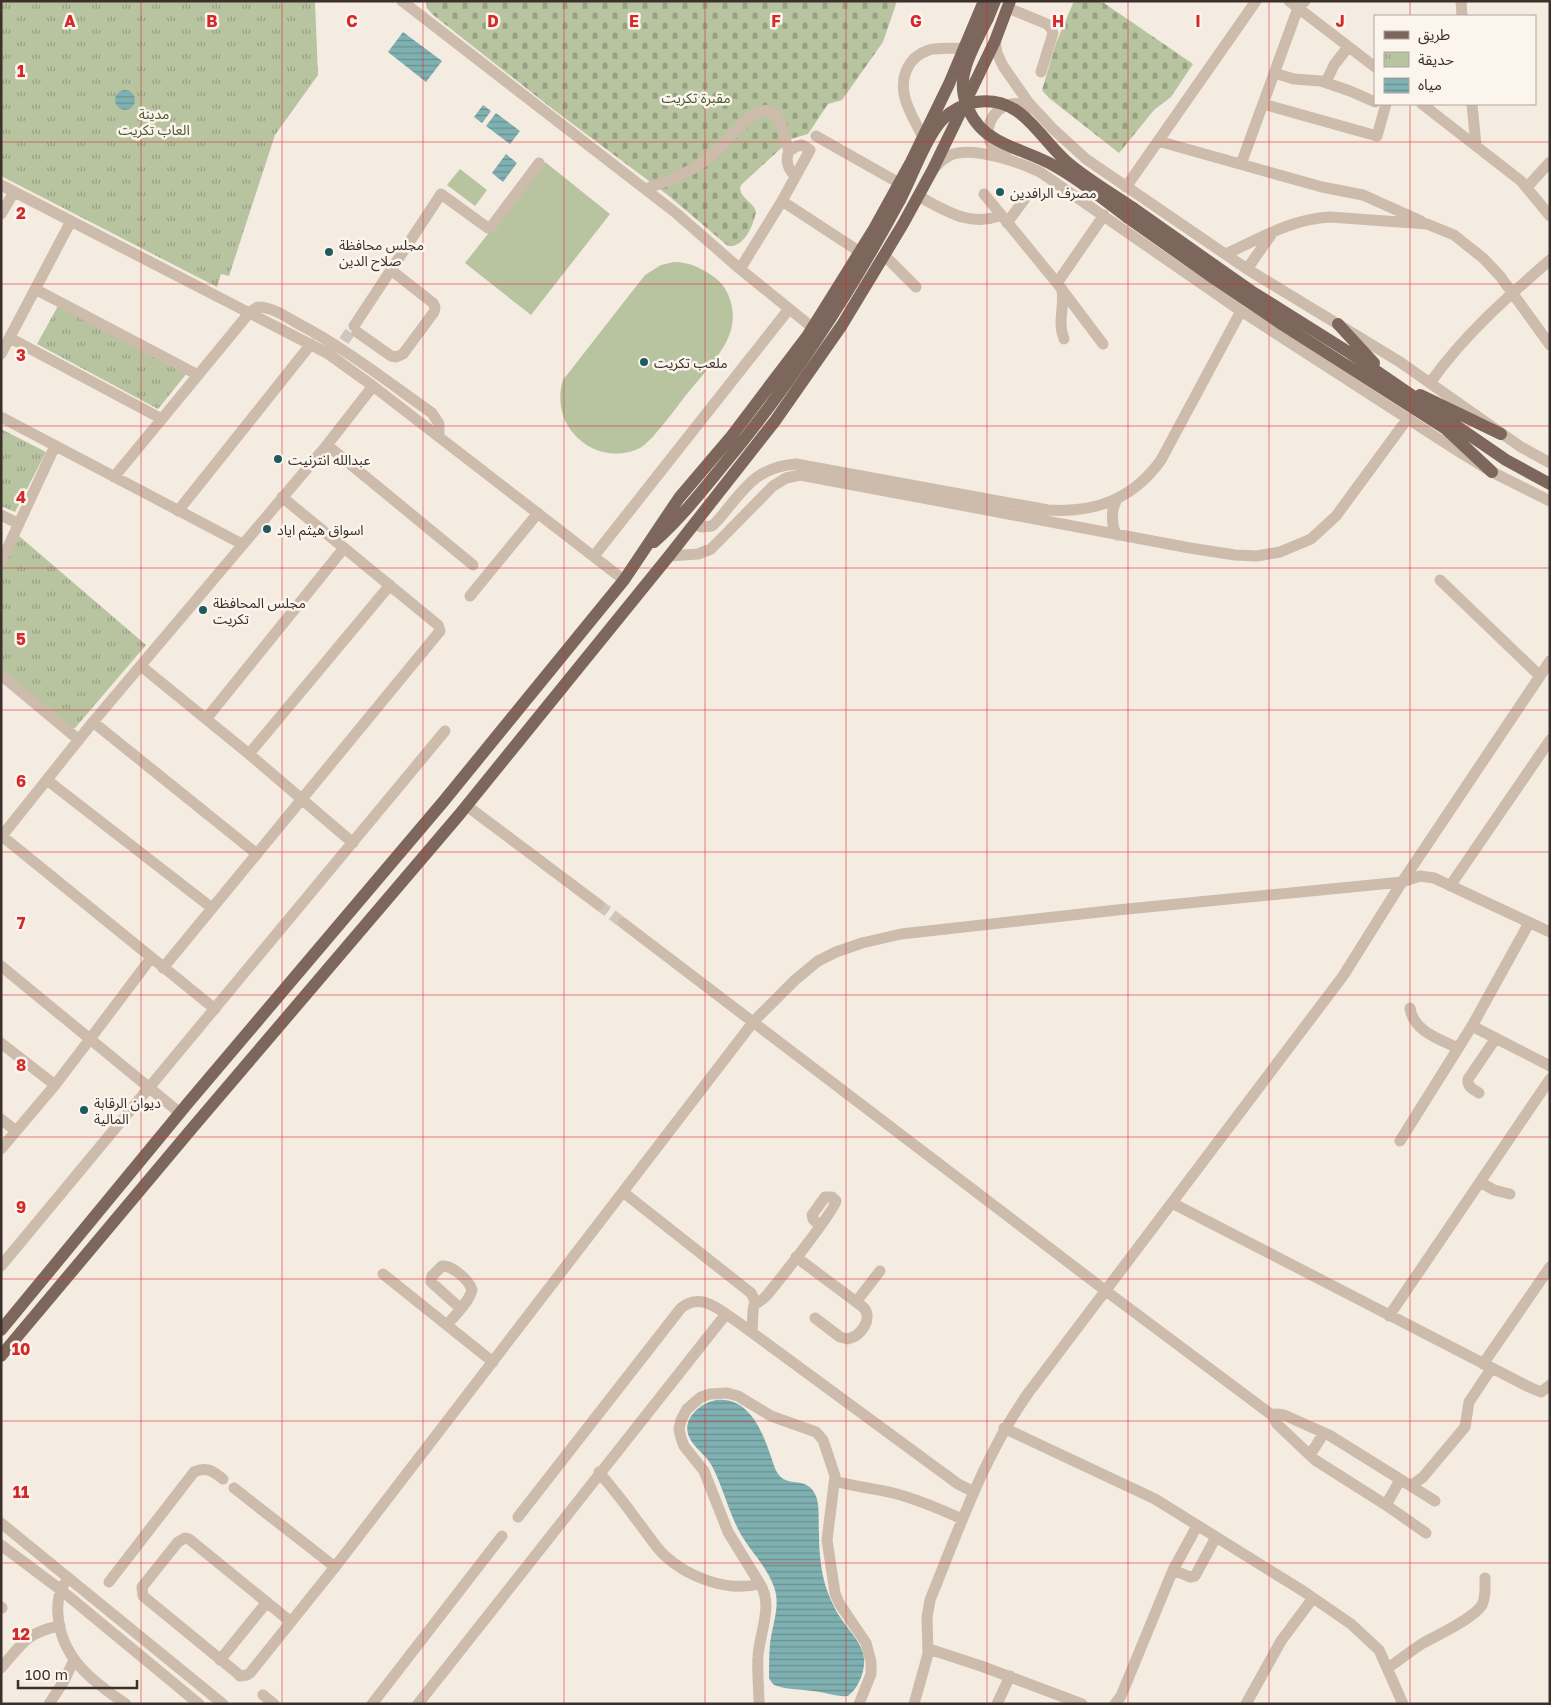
<svg xmlns="http://www.w3.org/2000/svg" width="1551" height="1705" viewBox="0 0 1551 1705" font-family="'Golos Text','Noto Sans Arabic',sans-serif">
<style>
.cemetery{fill:url(#cemetery-stones)}
.park{fill:url(#park-tufts)}
.garden{fill:#b8c4a0}
.water{fill:url(#water-rules)}
.lines{fill:none;stroke-linecap:round;stroke-linejoin:round}
.minor-tunnel{stroke:#cfc6bd;stroke-width:11;stroke-dasharray:11 5.5;stroke-linecap:butt}
.minor{stroke:#cdbbac;stroke-width:11}
.major{stroke:#7d675c;stroke-width:12}
.major-bridge{stroke:#7d675c;stroke-width:12}
.grid{fill:none;stroke:#d62828;stroke-width:1;stroke-opacity:0.55}
.poi-dot{fill:#1f5a5e;stroke:#fbf5ee;stroke-width:2}
.labels{text-anchor:middle;dominant-baseline:central;stroke-width:5;stroke-linejoin:round;paint-order:stroke}
.park-label{font-size:14px;fill:#4a5a2e;stroke:#fbf5ee}
.poi-label{font-size:14px;fill:#3b302b;stroke:#fbf5ee;text-anchor:start}
.grid-label{font-size:16px;text-anchor:middle;font-weight:bold;fill:#d62828;stroke:#fbf5ee;stroke-width:5;stroke-linejoin:round;paint-order:stroke}
</style>
<defs>
<pattern id="cemetery-stones" width="16" height="16" patternUnits="userSpaceOnUse" patternTransform="scale(1.25)"><rect width="16" height="16" fill="#b8c4a0"/><path d="M2 7V4a2 2 0 0 1 4 0v3zM10 15v-3a2 2 0 0 1 4 0v3z" fill="#97a083"/></pattern>
<pattern id="park-tufts" width="24" height="20" patternUnits="userSpaceOnUse" patternTransform="scale(1.25)"><rect width="24" height="20" fill="#b8c4a0"/><path d="M3 7l-1-3M5 7V3M7 7l1-3M15 17l-1-3M17 17v-4M19 17l1-3" fill="none" stroke="#97a083"/></pattern>
<pattern id="water-rules" width="6" height="5" patternUnits="userSpaceOnUse" patternTransform="scale(1.25)"><rect width="6" height="5" fill="#7fb0b2"/><path d="M0 2.5h6" fill="none" stroke="#699091"/></pattern>
</defs>
<rect width="100%" height="100%" fill="#f4ebe1"/>
<!-- cemetery -->
<path class="cemetery" d="M426 1H897L883 42 842 100 828 104 808 134 791 139 741 185 740 189C742 200 754 202 756 212 753 226 744 248 728 246L669 196 554 110 432 14 427 8Z
M1074 1H1101L1193 64 1171 97 1154 110 1119 153 1049 98 1042 90 1056 43Z"/>
<!-- park -->
<path class="park" d="M1 1H315L318 75 275 135 229 276 221 274 217 287 1 176Z
M58 306 187 373 158 409 37 344Z
M1 429 46 452 15 512 1 506Z
M19 536 146 645 75 728H71L1 671V570Z"/>
<!-- garden -->
<path class="garden" d="M545 162 610 214 531 315 465 263Z
M460 169 487 190 475 206 447 185Z
M674 262C691 262 706 270 719 281 733 295 737 320 728 338 720 357 696 382 683 399 673 412 652 441 640 448 617 459 590 453 574 434 561 420 557 398 563 380L645 275 661 265Z"/>
<!-- water -->
<path class="water" d="M403 32 442 61 426 82 388 52Z
M115 100a10 10 0 1 1 20 0a10 10 0 1 1-20 0Z
M483 105 491 111 482 123 474 117Z
M496 113 520 131 510 144 486 126Z
M506 154 517 163 503 182 492 173Z
M716 1400C748 1397 761 1428 770 1454 773 1461 774 1469 779 1475 789 1488 807 1475 816 1496 820 1507 818 1521 819 1533 819 1553 821 1575 828 1593 832 1603 836 1612 842 1620 850 1632 863 1644 864 1659 865 1673 858 1688 848 1696 836 1697 825 1692 813 1691 801 1689 789 1690 777 1686 773 1685 771 1682 769 1678 769 1667 769 1655 770 1644 772 1625 781 1606 774 1587 767 1566 748 1549 738 1529 728 1509 723 1488 713 1468 709 1458 698 1451 692 1442 678 1422 698 1404 716 1400Z"/>
<g class="lines">
<!-- minor-tunnel -->
<path class="minor-tunnel" d="M344 341 354 326
M599 905 623 923"/>
<!-- minor -->
<path class="minor" d="M402 1 676 213 740 269 813 328
M1289 1 1375 67
M1461 1 1462 16
M1008 8 1047 24 1051 28 1053 33 1041 72
M995 41 997 53 1003 66 1028 102 1052 128 1086 159 1247 269 1400 362 1521 447 1550 463
M1274 73 1294 79 1321 81 1350 91 1375 102
M1326 82 1334 65 1348 47
M1263 104 1377 136 1386 104
M1422 104 1521 181 1550 216
M1472 104 1476 146
M816 136 899 183
M923 137C912 115 895 92 908 67 912 59 920 53 929 50 940 47 953 49 965 48
M1158 141 1322 187 1363 195 1421 221
M1006 155C1003 154 999 152 996 150 974 130 1002 89 1032 109
M1241 164 1298 8 1305 1
M934 168C940 162 946 157 953 154 976 147 1019 162 1040 172L1241 311 1453 448 1492 472 1550 501
M1 185 327 353 373 386 624 580
M1126 187 1256 1
M1527 187 1550 162
M645 189C672 180 702 168 722 146 731 137 755 106 769 111 783 116 784 139 789 151 785 160 788 169 795 176
M984 194 1057 283 1103 344
M918 196C945 210 970 228 1001 215
M782 201 860 252
M1 214 14 192
M1007 223 1026 197
M1226 254C1261 238 1291 219 1330 217L1427 224 1454 235 1483 258 1500 276 1550 345
M885 256 916 287
M740 269 782 201 810 150 802 145 797 146 789 151
M1247 269 1271 235
M1057 283 1104 215
M35 289 198 375
M1062 289C1065 307 1057 322 1064 339
M354 326 441 194 488 228 491 227 539 163
M357 332 391 356 396 357 403 354 434 312 435 307 433 303 391 270
M10 338 162 419
M1 354 71 221
M1430 383C1463 336 1506 298 1550 260
M1 417 242 544
M327 445 473 565
M114 477 250 312 258 307C272 307 285 316 297 323 345 348 388 382 432 413L439 424V436
M178 511 311 344
M1 515 19 524
M694 524 701 527 712 526C718 521 723 514 728 508 749 482 761 467 796 464L1048 510C1096 513 1133 499 1161 460L1241 311
M1116 535C1111 522 1111 510 1117 499
M594 556 789 309
M669 556 698 554 711 549 773 486 786 478 800 475 1190 548 1235 555 1257 556 1280 552 1311 539 1336 516 1408 418
M1 562 55 446
M1440 580 1540 676
M470 596 538 513
M141 666 249 754 353 843
M1 675 79 740
M206 719 344 548
M93 722 257 854
M249 754 390 585
M47 780 212 908
M467 806 599 905
M2 836 215 1009
M1 837 93 722 327 445 373 386
M1450 886 1550 740
M623 923 1106 1291 1272 1415 1277 1424 1315 1460 1386 1505 1426 1533
M151 958 90 1039 180 1113
M1 966 90 1039 55 1085 1 1149
M163 968 440 631 438 625 282 497
M1410 1008C1413 1031 1439 1039 1458 1048
M1472 1026 1550 1066
M1 1043 55 1085
M1479 1093C1473 1089 1467 1087 1468 1079L1496 1038
M1 1119 16 1131
M1400 1141 1472 1026 1529 923
M1480 1182 1494 1190 1510 1194
M623 1192 751 1293 755 1301 753 1310 752 1332
M1172 1203 1529 1387 1541 1392 1550 1385
M796 1257 863 1307C874 1318 861 1336 848 1339L840 1337 815 1318
M1 1266 445 731
M383 1274 493 1362
M856 1302 880 1271
M755 1304C760 1301 764 1299 767 1295 777 1283 835 1210 836 1201L832 1197H825L812 1215 813 1219 820 1226
M1389 1316 1550 1079
M447 1325C455 1315 469 1302 472 1290 469 1280 452 1265 442 1266L432 1276 431 1282 460 1308
M1483 1364 1550 1267
M1272 1415 1277 1414 1284 1415 1329 1435 1435 1501
M1004 1428 1155 1499 1303 1591 1351 1624 1379 1650 1403 1704
M1310 1455 1324 1433
M599 1472C611 1487 624 1502 635 1518 645 1530 653 1544 664 1555 689 1578 727 1592 760 1584 774 1605 759 1634 758 1657 757 1672 759 1688 759 1704
M835 1481C854 1487 873 1488 893 1493 917 1499 940 1509 962 1519
M1411 1486 1423 1477 1465 1427 1469 1402 1491 1369
M234 1488 335 1567
M1386 1505 1400 1480
M518 1517 681 1308C701 1292 718 1309 735 1320L958 1484 974 1492
M1 1523 223 1704
M1 1545 61 1590 199 1704
M1173 1570 1190 1577 1195 1576 1216 1537
M109 1582 194 1472C206 1466 213 1471 223 1479
M64 1584C58 1594 57 1604 58 1615 61 1658 93 1682 126 1704
M760 1584 728 1532 704 1471 684 1446 681 1438 679 1429 681 1420 687 1409 701 1397 710 1394 727 1393 738 1396 771 1416 816 1432 823 1440 835 1476 827 1540 835 1593 839 1603 866 1643 871 1662V1674L859 1704
M1 1607 2 1608
M291 1622 189 1539 185 1538 178 1542 142 1587 143 1596 237 1673 240 1676 247 1675 250 1673 335 1567 754 1021 795 980 818 961 836 952 862 943 901 934 1117 910 1402 882 1550 661
M929 1649 981 1666 1082 1704
M220 1660 267 1602
M1 1668C22 1644 27 1632 60 1626
M1388 1668C1399 1660 1411 1651 1423 1643 1438 1635 1473 1619 1482 1605 1486 1597 1485 1587 1485 1578
M263 1695 274 1704
M49 1704 64 1681 74 1660
M372 1704 502 1536
M418 1704 726 1314
M914 1704 928 1654 927 1617 930 1600C959 1529 984 1455 1029 1392L1343 976 1402 882 1420 876 1434 878 1550 932
M997 1704 1010 1676
M1115 1704 1121 1696 1173 1570 1197 1526
M1246 1704 1281 1641 1313 1598"/>
<!-- major -->
<path class="major" d="M988 18 995 1
M1133 208 1251 291 1350 353 1506 460 1550 484
M1127 217 1212 277 1283 325 1446 429
M1338 324 1374 363
M1420 395 1501 434
M1446 429 1492 472
M654 542C681 518 703 490 725 463 793 381 850 293 900 200
M1 1330 188 1103 443 802 624 580 679 498 730 438 808 335 874 229 911 162 949 84 984 1
M1 1356 194 1126 459 815 669 556 775 421 842 325 903 224 933 169 995 41 1010 1"/>
<!-- major-bridge -->
<path class="major-bridge" d="M988 18C980 34 971 50 966 66 956 95 971 126 997 140 1015 150 1035 155 1053 165 1079 179 1103 199 1127 217
M900 200C911 179 927 135 943 119 952 110 964 104 976 102 1022 95 1038 137 1067 162 1087 179 1111 193 1133 208"/>
</g>
<!-- grid -->
<path class="grid" d="M141 1V1704M282 1V1704M423 1V1704M564 1V1704M705 1V1704M846 1V1704M987 1V1704M1128 1V1704M1269 1V1704M1410 1V16M1410 104V1704M1 142H1550M1 284H1550M1 426H1550M1 568H1550M1 710H1550M1 852H1550M1 995H1550M1 1137H1550M1 1279H1550M1 1421H1550M1 1563H1550"/>
<!-- markers -->
<g class="poi-dot">
<circle cx="1000" cy="192" r="5"/>
<circle cx="329" cy="252" r="5"/>
<circle cx="644" cy="362" r="5"/>
<circle cx="278" cy="459" r="5"/>
<circle cx="267" cy="529" r="5"/>
<circle cx="203" cy="610" r="5"/>
<circle cx="84" cy="1110" r="5"/>
</g>
<g class="labels">
<!-- park labels -->
<g class="park-label">
<text x="696" y="97">مقبرة تكريت</text>
<text x="154" y="113">مدينة<tspan x="154" dy="16">العاب تكريت</tspan></text>
</g>
<!-- poi labels -->
<g class="poi-label">
<text x="1010" y="192">مصرف الرافدين</text>
<text x="339" y="244">مجلس محافظة<tspan x="339" dy="16">صلاح الدين</tspan></text>
<text x="654" y="362">ملعب تكريت</text>
<text x="288" y="459">عبدالله انترنيت</text>
<text x="277" y="529">اسواق هيثم اياد</text>
<text x="213" y="602">مجلس المحافظة<tspan x="213" dy="16">تكريت</tspan></text>
<text x="94" y="1102">ديوان الرقابة<tspan x="94" dy="16">المالية</tspan></text>
</g>
</g>
<g class="grid-label">
<text x="70" y="27">A</text>
<text x="212" y="27">B</text>
<text x="352" y="27">C</text>
<text x="493" y="27">D</text>
<text x="634" y="27">E</text>
<text x="776" y="27">F</text>
<text x="916" y="27">G</text>
<text x="1058" y="27">H</text>
<text x="1198" y="27">I</text>
<text x="1340" y="27">J</text>
<text x="21" y="77">1</text>
<text x="21" y="219">2</text>
<text x="21" y="361">3</text>
<text x="21" y="503">4</text>
<text x="21" y="645">5</text>
<text x="21" y="787">6</text>
<text x="21" y="929">7</text>
<text x="21" y="1071">8</text>
<text x="21" y="1213">9</text>
<text x="21" y="1355">10</text>
<text x="21" y="1498">11</text>
<text x="21" y="1640">12</text>
</g>
<!-- border -->
<rect width="1551" height="1705" fill="none" stroke="#3b302b" stroke-width="5"/>
<!-- legend -->
<rect x="1374" y="15" width="162" height="90" fill="#fbf5ee" stroke="#aea6a0"/>
<rect x="1384" y="31" width="25" height="8" fill="#7d675c" stroke="#aea6a0"/>
<text x="1418" y="40" font-size="15" fill="#3b302b">طريق</text>
<rect x="1384" y="52" width="25" height="15" fill="url(#park-tufts)" stroke="#aea6a0"/>
<text x="1418" y="65" font-size="15" fill="#3b302b">حديقة</text>
<rect x="1384" y="78" width="25" height="15" fill="url(#water-rules)" stroke="#aea6a0"/>
<text x="1418" y="90" font-size="15" fill="#3b302b">مياه</text>
<!-- scale -->
<path d="M18 1680v8h119v-8" fill="none" stroke="#3b302b" stroke-width="2.5"/>
<text x="25" y="1680" font-size="15" fill="#3b302b" stroke="#fbf5ee" stroke-width="4" paint-order="stroke">100 m</text>
</svg>
